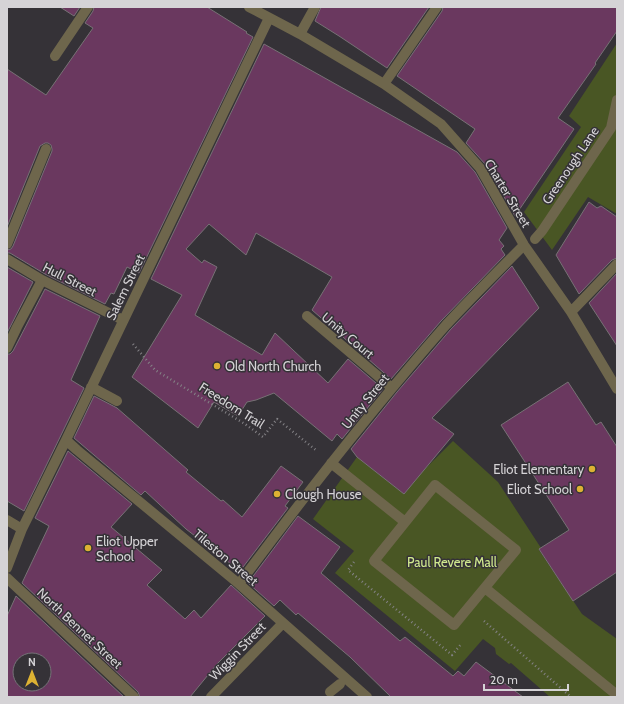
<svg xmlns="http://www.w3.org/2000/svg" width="624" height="704" viewBox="0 0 624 704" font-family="Cabin,sans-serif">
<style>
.green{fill:#495624}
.building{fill:#6a385f;stroke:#777175;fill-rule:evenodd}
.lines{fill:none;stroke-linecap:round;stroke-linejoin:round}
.path{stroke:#858387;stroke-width:2.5;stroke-dasharray:1 3;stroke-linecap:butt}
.minor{stroke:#6e664c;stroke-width:10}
.poi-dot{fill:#ddb233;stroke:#353237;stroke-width:1.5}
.labels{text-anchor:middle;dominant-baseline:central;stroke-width:3;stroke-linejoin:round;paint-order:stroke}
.street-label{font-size:13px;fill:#d5d3d6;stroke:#353237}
.poi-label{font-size:13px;fill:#d5d3d6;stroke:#353237;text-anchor:start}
.park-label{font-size:13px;fill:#d0e98e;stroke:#353237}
</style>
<rect width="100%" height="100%" fill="#353237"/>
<!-- green -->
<path class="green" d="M617 43V214L588 197 552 250 524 212 581 127 569 116Z
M453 441 498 482 541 548 539 550 582 614 617 639V697H550L511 663 509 664 496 654 495 648 483 639 455 671 335 573 354 551 313 519 357 457 404 494 421 473Z"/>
<!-- building -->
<path class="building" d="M60 7H80L74 16Z
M94 7H207L247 32 246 33 253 37 139 273 127 267 114 294 111 293 105 304 45 274 10 253H7V250L11 249 13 246 52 151V149L51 145 48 143H45L40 146 7 227V69L46 95 93 28 85 23 93 11Z
M321 7H429L387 68 339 36 315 21Z
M443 7H617V31L595 63 596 64 558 118 574 129 515 216 486 165 466 143 475 129 397 76 442 11Z
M264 44 457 152 475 172 507 228 499 240 504 246 501 249 505 255 441 321 391 379 312 310 332 277 256 233 246 255 209 224 186 249 202 263 204 260 217 267 195 315 262 355 275 333 328 383 348 359 383 389 342 439 337 434 332 441 274 393 256 400 247 402 238 416 214 402 198 428 132 377 182 295 151 279Z
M589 202 597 208 601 206 617 217V258L612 260 579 294 556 255Z
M512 266 539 308 432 418 454 434 404 494 357 457 351 449 397 392 451 329Z
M7 267 33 282 7 333Z
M617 273V346L589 303Z
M45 289 100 316 71 380 84 388 24 511 7 501V354H10L13 351Z
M568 382 596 425 601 422 617 447V572L573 601 539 549 569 530 501 425Z
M94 396 117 408 188 470 186 472 221 501 223 500 242 517 281 466 303 482 285 506 288 508 240 571 186 529 145 491 141 495 74 438Z
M68 451 132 504 111 527 162 570 147 585 185 619 194 610 201 618 231 585 265 616 217 664 190 697H140L138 692 22 583 49 526 35 518Z
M298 516 340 547 321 573 400 641 405 637 453 676 458 671 464 676 476 662 523 697H391L350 657 298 613 296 615 280 600 274 606 248 583Z
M16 596 124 697H7V616ZM20 660H44V684H20Z"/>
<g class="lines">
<!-- path -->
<path class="path" d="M133 344 155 370 245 424 263 437 277 419 317 451
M354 562 348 570 452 655 462 643
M484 621 571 697"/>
<!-- minor -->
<path class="minor" d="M249 7 300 34 384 84 441 124 480 168 524 245 571 312 617 389
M300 34 315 7
M55 56 88 7
M384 84 437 7
M535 239 542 231 611 128 617 100
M7 244 46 149
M7 259 42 280 123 320
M571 312 617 264
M307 316 392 388
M7 348 17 327 42 280
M91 387 117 401
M66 440 77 450 239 584 367 697
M331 463 405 522
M435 485 516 550 454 625 374 561Z
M7 520 22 529
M7 568 22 529 66 440 269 18
M7 578 134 697
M239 584C305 495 373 408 446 325 471 298 498 271 524 245
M485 588 617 695
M330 692 340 684
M211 697 283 623"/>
</g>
<!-- markers -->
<g class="poi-dot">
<circle cx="217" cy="366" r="4"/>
<circle cx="592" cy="469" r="4"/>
<circle cx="580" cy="489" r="4"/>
<circle cx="277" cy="494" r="4"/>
<circle cx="88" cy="548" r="4"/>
</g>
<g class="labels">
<!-- street labels -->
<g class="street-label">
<text transform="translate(570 165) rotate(-56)">Greenough Lane</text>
<text transform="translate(508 193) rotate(59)">Charter Street</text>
<text transform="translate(70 279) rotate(27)">Hull Street</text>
<text transform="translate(125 287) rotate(-64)">Salem Street</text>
<text transform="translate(348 335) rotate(40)">Unity Court</text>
<text transform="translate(365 401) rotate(-51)">Unity Street</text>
<text transform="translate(232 405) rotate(32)">Freedom Trail</text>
<text transform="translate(226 557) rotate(40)">Tileston Street</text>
<text transform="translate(80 628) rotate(43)">North Bennet Street</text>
<text transform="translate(237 651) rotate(-46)">Wiggin Street</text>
</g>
<!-- poi labels -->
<g class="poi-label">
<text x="225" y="366">Old North Church</text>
<text x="584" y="469" text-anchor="end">Eliot Elementary</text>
<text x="572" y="489" text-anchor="end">Eliot School</text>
<text x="285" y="494">Clough House</text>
<text x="96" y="541">Eliot Upper<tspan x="96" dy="15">School</tspan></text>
</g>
<!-- park labels -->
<g class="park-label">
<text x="452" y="562">Paul Revere Mall</text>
</g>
</g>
<!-- border -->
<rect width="624" height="704" fill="none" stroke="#d5d3d6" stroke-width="16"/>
<!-- north arrow -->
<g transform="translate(32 672)"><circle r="19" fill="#353237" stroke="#757277"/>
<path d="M0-3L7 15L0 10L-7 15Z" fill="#ddb233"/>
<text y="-6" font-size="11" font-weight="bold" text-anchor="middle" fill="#d5d3d6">N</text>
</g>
<!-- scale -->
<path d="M484 684v6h84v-6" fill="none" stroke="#d5d3d6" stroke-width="2"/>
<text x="490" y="684" font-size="12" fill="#d5d3d6" stroke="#353237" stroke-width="3" paint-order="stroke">20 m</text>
</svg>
